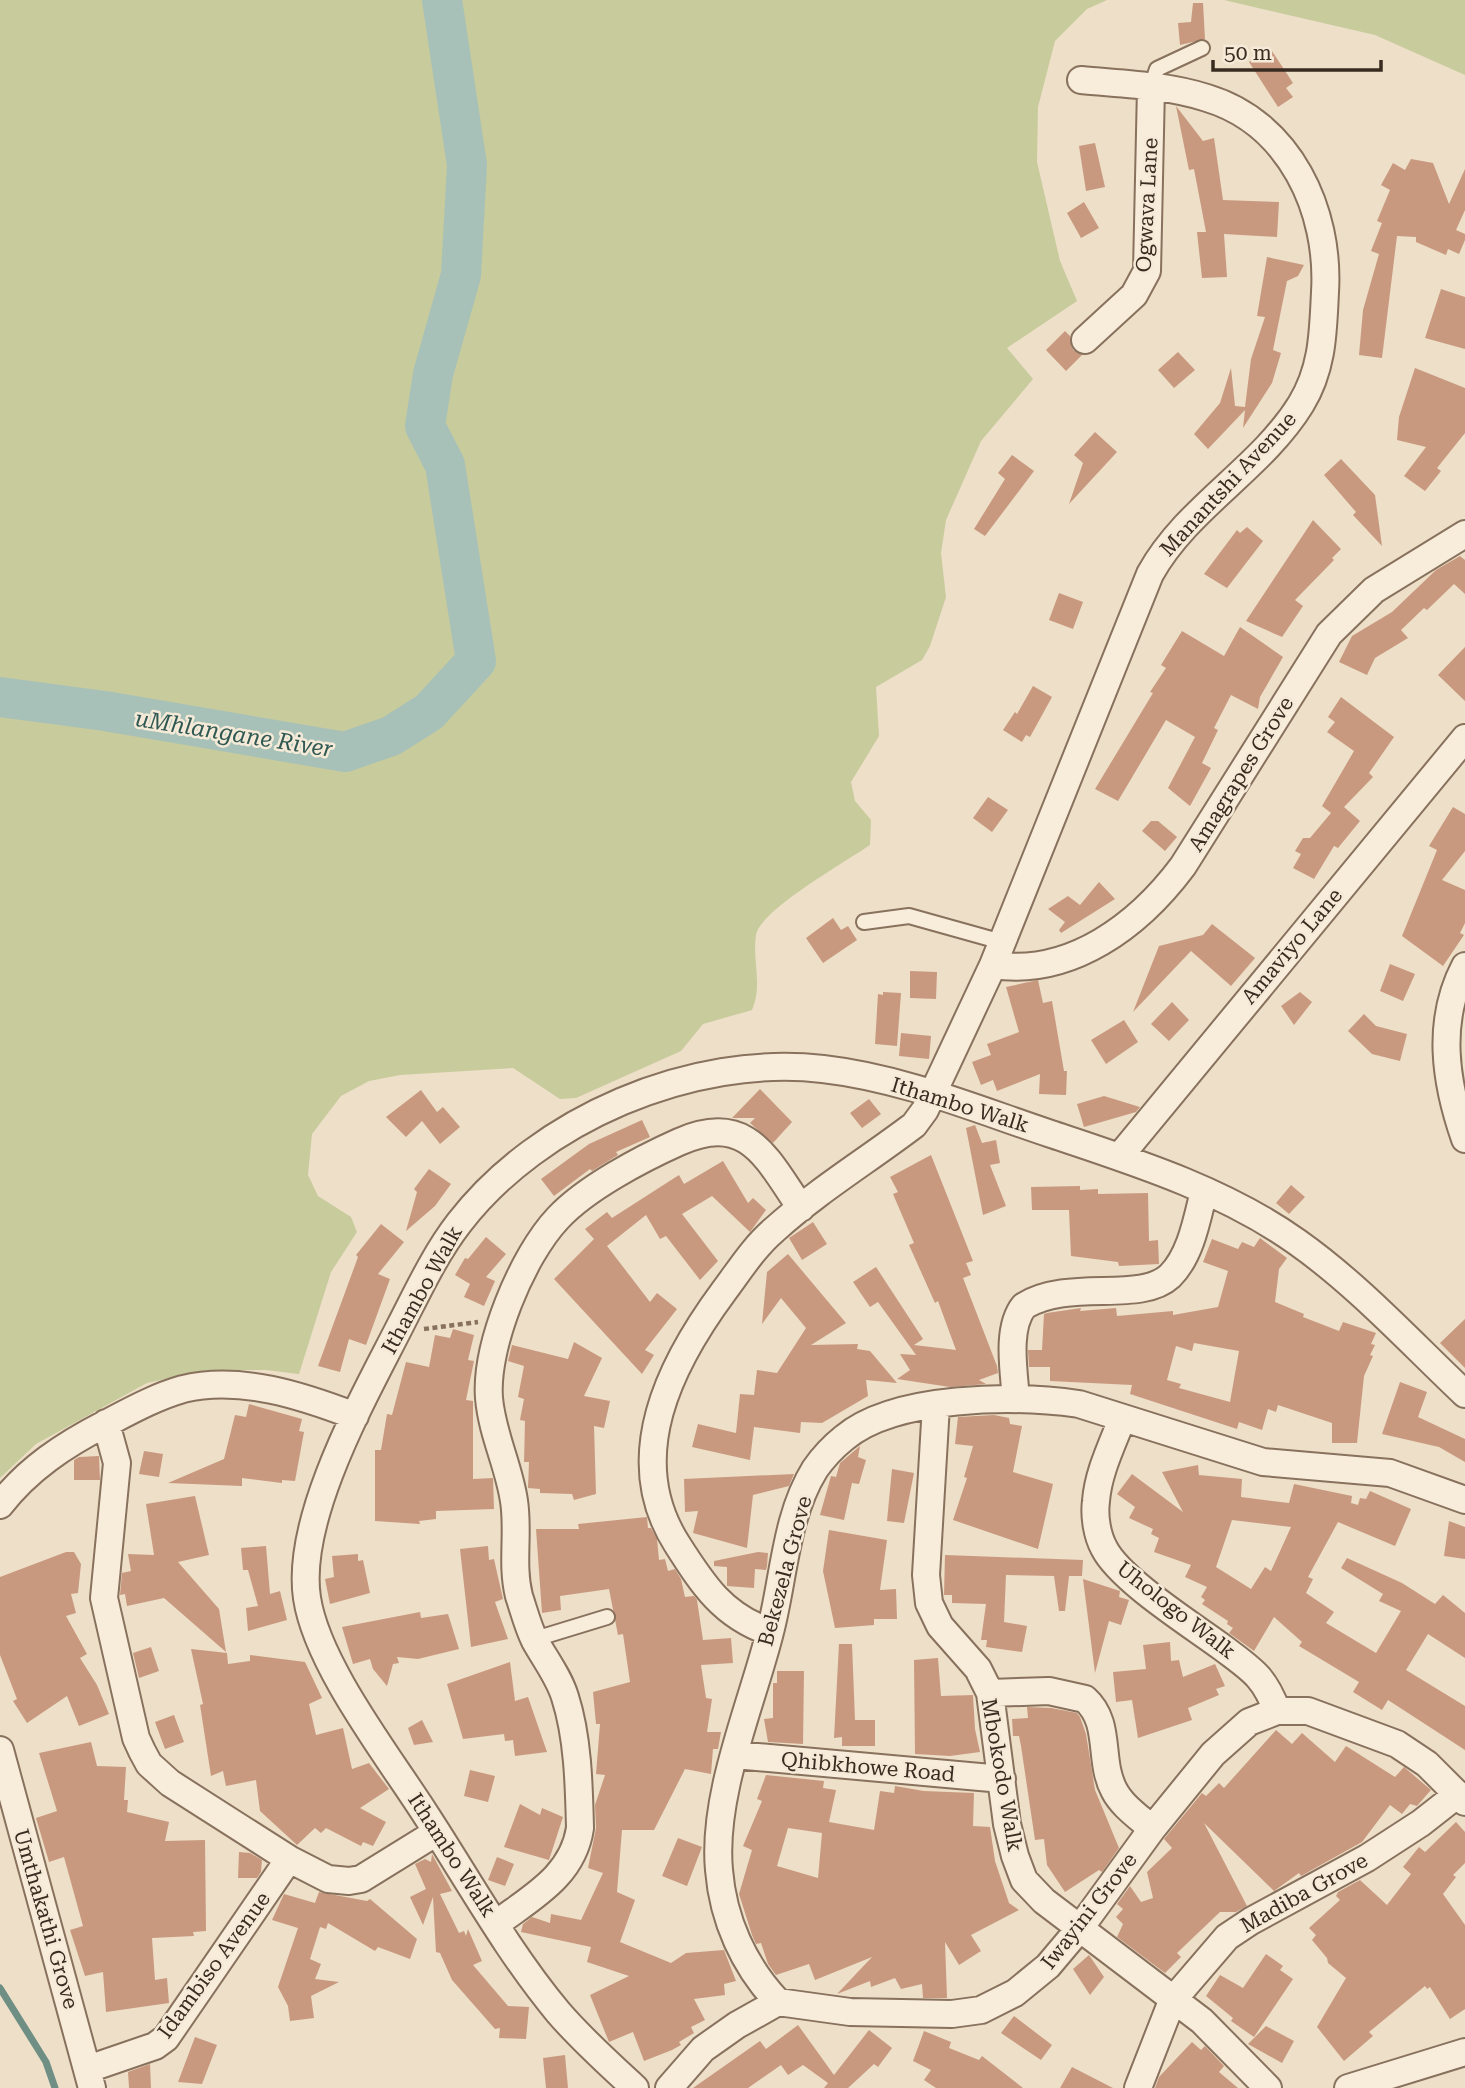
<svg xmlns="http://www.w3.org/2000/svg" width="1465" height="2088" viewBox="0 0 1465 2088" font-family="'Roboto Serif',serif">
<style>
.green{fill:#c8cb9c}
.lines{fill:none;stroke-linecap:round;stroke-linejoin:round}
.stream{stroke:#6f8f85;stroke-width:7}
.river{stroke:#a8c1b8;stroke-width:40}
.building{fill:#c9997f;fill-rule:evenodd}
.service-casing{stroke:#88715d;stroke-width:18}
.minor-casing{stroke:#88715d;stroke-width:30}
.path{stroke:#88715d;stroke-width:4.5;stroke-dasharray:5 3.5;stroke-linecap:butt}
.service{stroke:#f8eddb;stroke-width:14}
.minor{stroke:#f8eddb;stroke-width:26}
.labels{text-anchor:middle;dominant-baseline:central;stroke-width:5;stroke-linejoin:round;paint-order:stroke}
.street-label{font-size:21px;fill:#392b20;stroke:#f4ead7}
.water-label{font-size:23px;font-style:italic;fill:#305853;stroke:#f4ead7}
</style>
<rect width="100%" height="100%" fill="#eddfc8"/>
<!-- green -->
<path class="green" d="M0 0H1107L1087 9 1055 41 1038 107 1037 162 1060 261 1077 301 1007 348 1033 379 981 441 946 520 941 553 946 597 930 646 922 660 876 687 879 736 851 782 855 801 871 820 870 845C847 861 760 910 756 935 752 961 763 984 752 1010L703 1024 681 1051 576 1098 560 1099 513 1068 400 1075 369 1081 341 1096 312 1134 308 1175 318 1196 351 1217 357 1232 331 1272 299 1374 266 1370H208L147 1383 36 1444 0 1478Z
M1224 0H1465V75L1375 35Z"/>
<g class="lines">
<!-- stream -->
<path class="stream" d="M0 1988 46 2062 55 2088"/>
<!-- river -->
<path class="river" d="M0 697 105 711 345 752 391 736 429 712 476 661 445 465 425 426 433 374 461 275 467 165 442 0"/>
</g>
<!-- building -->
<path class="building" d="M1193 3H1203L1205 39 1180 45 1178 23 1191 22Z
M1270 48 1293 83 1286 88 1293 97 1278 107 1249 62Z
M1176 106 1203 141 1214 138 1223 200 1279 202 1277 237 1224 234 1227 277 1202 278 1197 232H1206L1194 169 1189 170Z
M1095 143 1105 187 1086 191 1079 146Z
M1411 159 1433 163 1449 204 1465 169V210L1456 230 1465 234V240L1459 254 1448 249 1446 255 1416 242V237L1397 236 1382 358 1359 355 1363 310 1379 254 1371 251 1382 223 1377 221 1390 190 1381 185 1393 163 1405 170Z
M1084 202 1099 228 1081 238 1067 213Z
M1267 257 1304 265 1298 276 1287 281 1273 350 1281 353 1272 383 1243 428 1245 410 1208 449 1194 434 1220 403 1231 368 1235 406 1245 407 1251 359 1265 317 1257 316Z
M1441 289 1465 297V349L1425 338Z
M1065 331 1070 336 1073 350 1082 355 1066 371 1046 350Z
M1178 352 1195 370 1174 388 1158 370Z
M1415 368 1465 388V433L1437 468 1441 471 1425 491 1404 476 1426 447 1397 440 1399 417Z
M1095 432 1117 452 1069 504 1083 463 1074 455Z
M1012 455 1034 471 985 536 974 529 1005 479 998 473Z
M1341 459 1375 495 1382 546 1353 515 1356 512 1324 475Z
M1313 520 1341 549 1332 558 1334 560 1295 600 1303 606 1282 637 1246 621Z
M1247 527 1263 541 1227 588 1204 574 1237 530 1240 533Z
M1460 556 1465 560V594L1454 584 1427 610 1424 608 1401 630 1408 638 1375 658 1367 675 1339 662 1352 636 1392 612 1436 570Z
M1059 593 1083 602 1073 629 1049 620Z
M1240 627 1283 657 1260 697 1258 709 1231 695 1214 728 1218 730 1202 763 1211 768 1190 806 1168 788 1195 737 1166 720 1118 801 1095 789 1153 693 1150 692 1166 668 1161 665 1182 631 1224 656Z
M1465 647V701L1438 675Z
M1033 686 1052 697 1030 737 1026 735 1022 742 1003 730 1015 712 1017 714Z
M1341 697 1394 737 1369 773 1373 777 1344 807 1360 821 1338 848 1334 846 1314 879 1293 868 1301 854 1295 851 1303 838H1310L1331 813 1322 806 1354 751 1327 732 1335 722 1328 717Z
M988 797 1008 810 992 832 973 818Z
M1453 807 1465 814V851L1442 880 1465 890V923L1460 933 1464 935 1443 966 1402 936 1437 850 1429 846Z
M1151 821H1158L1177 837 1165 851 1142 831Z
M1099 882 1115 899 1061 933 1059 930 1065 922 1048 909 1068 896 1080 905Z
M833 918 841 930 848 926 857 940 823 963 806 938Z
M1212 924 1255 958 1231 986 1191 951 1133 1012 1159 946 1203 935Z
M1390 964 1415 974 1403 1001 1380 991Z
M910 971 937 972 936 999 910 998Z
M1038 980 1043 1003 1052 1001 1064 1071H1067L1066 1095 1039 1094 1040 1074 997 1091 993 1080 981 1085 972 1062 991 1055 987 1044 1019 1032 1006 987Z
M883 992 901 993 897 1046 875 1044 878 994 883 995Z
M1300 992 1312 1002 1294 1025 1281 1006Z
M1172 1002 1189 1020 1169 1041 1151 1024Z
M1364 1014 1376 1026 1407 1034 1400 1061 1372 1054 1348 1031Z
M1124 1020 1138 1042 1106 1064 1091 1040Z
M901 1033 931 1036 929 1059 899 1056Z
M760 1089 792 1122 773 1143 750 1123 755 1118H732Z
M421 1090 437 1112 443 1107 460 1127 440 1144 422 1121 406 1137 386 1117Z
M1104 1096 1140 1107 1136 1112 1084 1127 1077 1104Z
M869 1099 881 1114 862 1128 850 1113Z
M642 1120 650 1137 616 1152 618 1155 592 1171 590 1169 554 1196 541 1179 589 1144Z
M975 1125 982 1143 996 1140 1000 1163 990 1165 1006 1206 983 1215 966 1128Z
M931 1155 973 1261 966 1263 971 1275 963 1278 997 1366 998 1373 979 1380 986 1384 950 1387 897 1379 910 1370 900 1354 916 1355 878 1302 870 1307 853 1282 876 1267 923 1339 914 1345 956 1350 938 1301 935 1303 909 1245 914 1243 893 1194 898 1192 890 1177Z
M723 1161 748 1203 753 1198 766 1210 750 1232 712 1196 682 1214 718 1261 700 1280 666 1236 660 1239 646 1215 607 1246 650 1302 657 1293 677 1309 645 1350 654 1355 642 1374 554 1279 594 1239 585 1229 607 1212 612 1218 679 1175 684 1184Z
M429 1169 451 1184 435 1206 406 1231 417 1192 414 1189Z
M1291 1185 1305 1197 1289 1214 1276 1203Z
M1080 1186V1190L1098 1189V1194L1148 1193 1149 1241 1158 1240 1159 1264 1119 1266 1118 1262 1071 1256 1069 1210H1032L1031 1187Z
M813 1222 827 1244 802 1260 789 1238Z
M381 1224 404 1242 378 1274 390 1279 366 1345 349 1339 340 1372 318 1366 358 1257 356 1255Z
M486 1237 506 1254 486 1277 495 1281 484 1306 464 1297 470 1284 455 1275 465 1258 468 1259Z
M1260 1238 1287 1258 1279 1269 1275 1302 1304 1314 1303 1317 1339 1331 1343 1322 1376 1333 1371 1344 1375 1345 1370 1355 1373 1356 1364 1376 1357 1443H1332V1423L1278 1405 1276 1412 1268 1409 1262 1430 1239 1422 1237 1429 1130 1394 1132 1385 1050 1381V1367H1029L1028 1350H1042L1044 1314 1047 1313 1081 1308 1080 1311 1116 1308 1117 1316 1173 1311V1315L1218 1307 1228 1271 1203 1262 1212 1239 1238 1249 1242 1242 1254 1247ZM1194 1343 1239 1351 1230 1402 1179 1388 1181 1384 1167 1380 1176 1346 1192 1351Z
M788 1254 846 1323 811 1345 858 1344 857 1349 870 1351 897 1383 866 1380 868 1396 822 1423 801 1422 800 1433 754 1427 750 1460 692 1447 698 1424 736 1433 740 1394 754 1395 757 1370 777 1373 806 1328 781 1298 762 1324 767 1272Z
M1465 1319V1368L1440 1343Z
M453 1329 474 1335 468 1360 474 1361 466 1400 473 1401V1479L493 1478 494 1509 436 1511V1519L419 1521 420 1524 375 1521V1450H381L387 1414 392 1415 406 1362 429 1367 435 1335 450 1338Z
M574 1342 602 1358 584 1396 610 1401 604 1428 594 1426 596 1494 574 1500 572 1494 540 1493V1489L528 1488 529 1462H524L525 1421 520 1420 524 1399 518 1397 524 1366 508 1361 512 1345 568 1359Z
M1400 1382 1427 1392 1418 1417 1465 1439V1462L1439 1447 1382 1434Z
M249 1404 302 1419 299 1431 304 1432 295 1481 282 1480V1483L242 1478V1486L168 1483 224 1459 235 1415 246 1417Z
M994 1415 1009 1418 1010 1424 1022 1426 1013 1472 1053 1484 1038 1549 953 1520 967 1478 964 1477 973 1446 955 1444 958 1417Z
M860 1446 858 1457 866 1460 859 1484 852 1483 844 1520 820 1515 831 1476 836 1477 840 1463Z
M144 1451 163 1454 159 1477 139 1474Z
M99 1456 100 1480H74V1460L79 1457Z
M1198 1465 1199 1475 1242 1479 1241 1497 1289 1503 1294 1484 1352 1496 1351 1503 1358 1505 1360 1498 1366 1499 1370 1491 1411 1509 1395 1546 1338 1522 1308 1577 1313 1579 1306 1593 1334 1612 1326 1623 1376 1653 1401 1611 1379 1601 1383 1594 1341 1568 1347 1558 1402 1583 1435 1604 1443 1595 1465 1613V1658L1428 1634 1406 1670 1465 1706V1750L1388 1700 1382 1710 1353 1692 1359 1682 1299 1646 1302 1642 1274 1617 1254 1651 1229 1633 1233 1628 1227 1624 1228 1621 1202 1604 1205 1600 1201 1597 1207 1587 1185 1577 1191 1565 1154 1552 1159 1538 1151 1534 1153 1529 1129 1518 1135 1507 1117 1494 1132 1474 1183 1512 1162 1472ZM1232 1520 1291 1527 1271 1571 1265 1567 1251 1589 1216 1567Z
M892 1469 914 1473 904 1523 887 1521Z
M794 1474 789 1486 753 1495 747 1548 693 1533 698 1511 685 1512 684 1479Z
M195 1496 209 1555 178 1562 219 1609 226 1652 164 1598 127 1606 125 1594 120 1595 122 1573 131 1571 128 1554 154 1555 146 1504Z
M647 1517 648 1528H651L657 1539 659 1560 665 1559 668 1571 675 1569 681 1579 685 1597 694 1596 697 1600 703 1640 731 1638 733 1663 701 1665 706 1698 712 1699 707 1732H721L718 1749H713L711 1774 685 1769 654 1830H622L617 1892 635 1900 620 1942 671 1963 686 1953 724 1950 736 1981 724 1984 725 1995 694 1999 705 2020 691 2027 694 2033 679 2042 681 2045 672 2050 644 2061 633 2032 609 2042 590 1995 629 1976 587 1962 591 1947 521 1932 523 1924 532 1917 550 1923 551 1914 581 1920 603 1873 588 1868 596 1828 595 1805 605 1775 596 1774 600 1724H596L593 1692 630 1682 623 1634 618 1635 609 1589 560 1596 561 1610 542 1613 536 1529H579L578 1524Z
M1449 1521 1465 1527V1559L1444 1556Z
M829 1530 887 1540 880 1590 896 1589 897 1619H874V1625L835 1628 823 1571Z
M266 1546 270 1594 280 1591 287 1620 248 1631 246 1608 258 1606 248 1570H243L241 1548Z
M488 1546 489 1560 494 1559 503 1599 495 1602 508 1639 471 1647 460 1549Z
M66 1552H74L81 1564 78 1593 71 1594 76 1613 66 1616 87 1654 80 1658 97 1685 109 1714 79 1726 67 1696 27 1723 13 1701 17 1699 0 1655V1577Z
M758 1552 768 1553 767 1566 766 1570 755 1569 754 1588 727 1586V1567L714 1566V1561Z
M358 1554V1561L363 1560 370 1593 330 1604 325 1579 334 1577 332 1556Z
M945 1555 1083 1560 1082 1576H1069L1065 1611H1059L1054 1576 1006 1575 1004 1622 1027 1626 1022 1652 986 1647 987 1640H981L986 1604 952 1603V1595H944Z
M1083 1579 1120 1591 1119 1597 1129 1600 1121 1625 1109 1621 1095 1673Z
M420 1612 421 1618 448 1614 459 1649 418 1659 397 1657 399 1663 393 1664 387 1686 373 1669 370 1659 353 1664 342 1627Z
M1170 1642 1171 1661 1179 1660 1183 1677 1215 1664 1225 1686 1216 1689 1219 1695 1188 1708 1192 1720 1138 1738 1132 1700 1116 1702 1113 1672 1146 1669 1143 1645Z
M839 1644H852L855 1720H875V1746H842V1737L834 1738Z
M151 1647 159 1671 139 1678 133 1653Z
M191 1649 227 1653 228 1664 250 1661V1655L305 1662 322 1698 309 1704 316 1735 343 1728 352 1769 369 1763 389 1789 360 1808 386 1822 373 1846 363 1842 361 1846 326 1828 321 1833 315 1828 297 1845 260 1811 256 1780 226 1786 223 1771 211 1776 200 1705 203 1704Z
M938 1658 941 1696 973 1695 975 1729 980 1752 950 1756 915 1754 914 1660Z
M510 1662 515 1701 528 1697 547 1752 515 1756 513 1740 505 1741 504 1734 463 1739 447 1684Z
M777 1671H804L803 1744 768 1742 764 1719 773 1718V1683H777Z
M1027 1707 1051 1708 1077 1713 1080 1717 1086 1734 1095 1790 1119 1848 1102 1872 1099 1870 1065 1892 1047 1865 1044 1839 1035 1840 1021 1746 1019 1736H1013L1012 1719 1028 1718Z
M174 1715 184 1742 165 1749 155 1722Z
M422 1720 433 1742 414 1745 408 1728Z
M1276 1730 1292 1744 1302 1733 1335 1762 1346 1746 1395 1777 1404 1767 1431 1790 1417 1806 1410 1804 1402 1814 1390 1805 1362 1842 1301 1876 1299 1873 1274 1891 1204 1823 1247 1906 1236 1912H1220L1177 1953 1181 1957 1165 1973 1117 1937 1123 1924 1116 1917 1123 1909 1117 1904 1130 1886 1141 1902 1153 1898 1147 1872 1172 1848 1164 1839 1202 1793 1206 1796 1219 1783 1224 1788Z
M91 1742 97 1766 126 1767 124 1800H128L127 1812 169 1822 165 1841 205 1840 206 1931 193 1932 194 1936 152 1938 155 1980 167 1978 169 2003 106 2012 103 1972 85 1976 70 1930 83 1926 64 1857 49 1862 36 1818 57 1811 39 1753Z
M470 1770 495 1776 488 1802 464 1796Z
M766 1775 824 1781 823 1788 836 1790 829 1822 874 1830 880 1791 894 1793 895 1786 924 1791 974 1793 973 1826 990 1827 995 1861 1009 1903 1019 1910 971 1935 981 1951 959 1965 945 1942 947 1998H923L922 1984 901 1989 895 1978 871 1987 870 1981 837 1994 872 1957 815 1980 809 1964 776 1975 768 1964 761 1943 756 1944 752 1935 739 1894 752 1850 743 1846 762 1801 757 1799ZM788 1828 822 1833 818 1878 777 1866Z
M520 1804 540 1815 542 1808 563 1817 549 1860 504 1847Z
M1456 1822 1465 1832V1863L1453 1875 1456 1877 1443 1894 1465 1925V2009L1450 2019 1430 1987 1427 1989 1425 1986 1369 2032 1373 2036 1344 2061 1317 2027 1346 1978 1328 1963 1327 1958 1312 1940 1316 1935 1309 1928 1340 1900 1336 1896 1338 1892 1360 1880 1387 1905 1411 1874 1403 1867 1419 1847 1425 1852Z
M678 1838 702 1847 687 1886 662 1876Z
M239 1852 250 1853 262 1860 261 1872 257 1878H238Z
M432 1854 452 1891 440 1894 459 1933 464 1931 466 1936 468 1929 482 1961 473 1965 508 2006 529 2007 526 2039 499 2038 500 2028 495 2029 452 1980 440 1953 436 1952 433 1897 423 1925 410 1897 426 1889 415 1864 425 1859 431 1862Z
M497 1857 514 1864 505 1886 488 1880Z
M319 1892 367 1901 370 1899 417 1939 410 1959 378 1947 375 1951 328 1923 326 1929 320 1927 310 1959 321 1964 315 1979 339 1982 311 1996 314 2018 290 2021 288 2006 278 1987 298 1928 272 1920 284 1894 315 1903Z
M1266 1954 1283 1966 1280 1970 1293 1979 1254 2037 1231 2021 1233 2018 1206 1996 1220 1975 1243 1988Z
M1089 1955 1104 1977 1090 1995 1073 1969Z
M1014 2016 1052 2045 1041 2060 1001 2033Z
M798 2025 834 2075 869 2030 892 2048 878 2067 874 2064 848 2088H824L828 2083 803 2065 788 2075 781 2065 748 2088H693L760 2041 766 2049Z
M1266 2026 1294 2041 1282 2063 1248 2044Z
M924 2031 951 2042 949 2048 979 2060 982 2056 1023 2088H936L924 2080 931 2070 913 2061Z
M195 2037 217 2045 202 2084 178 2082Z
M1192 2042 1201 2050 1205 2046 1224 2066 1219 2072 1238 2088H1155L1159 2077Z
M565 2055 568 2088H546L543 2058Z
M150 2064 151 2088H129L128 2072Z
M1072 2067 1113 2088H1060Z"/>
<g class="lines">
<!-- service casing -->
<g class="service-casing">
<path id="service" d="M1151 87 1157 69 1202 48
M864 922 909 916 1002 942
M535 1639 607 1617"/>
</g>
<!-- minor casing -->
<g class="minor-casing">
<path id="minor" d="M1085 340 1134 295 1147 271 1151 87
M993 965C1071 977 1139 925 1183 866L1329 634 1374 590 1465 534
M1465 966C1436 1021 1445 1082 1465 1139
M1120 1156 1465 738
M1016 1399C1014 1372 1006 1328 1024 1306 1070 1278 1140 1304 1170 1276 1191 1255 1197 1219 1204 1191
M936 1405 926 1575 929 1603 940 1626 978 1669 990 1693 1007 1824 1015 1856 1024 1880 1044 1901 1202 2021 1268 2088
M1122 1419C1112 1445 1098 1473 1096 1501 1094 1516 1097 1535 1104 1548 1120 1580 1192 1625 1223 1648 1252 1670 1264 1676 1277 1711
M106 1423 117 1463 104 1598 136 1738 142 1751 149 1764 170 1783 289 1859 328 1879 349 1881 361 1879 437 1832
M0 1505C28 1469 64 1445 105 1424 130 1411 155 1397 183 1389 240 1375 303 1396 355 1416
M770 1632C723 1616 703 1585 677 1544 622 1458 670 1364 724 1291 739 1271 754 1247 774 1230 817 1191 868 1160 914 1125L925 1110 993 965 1150 574C1187 507 1261 469 1301 404 1323 368 1323 332 1325 292 1330 211 1290 123 1207 98 1167 85 1123 84 1081 80
M990 1693 1049 1691 1085 1699C1112 1723 1098 1760 1114 1790 1122 1806 1139 1817 1152 1829
M0 1750 92 2088
M735 1755 1002 1779
M496 1924C532 1897 573 1876 580 1828 579 1786 578 1737 565 1697 559 1677 545 1659 535 1641 528 1627 524 1611 519 1596 511 1564 519 1533 514 1501 509 1466 492 1434 489 1398 485 1346 522 1256 558 1218 586 1188 641 1159 679 1142 748 1111 767 1159 801 1208
M778 2002C744 1966 723 1920 719 1870 712 1794 752 1704 770 1632 784 1579 785 1517 815 1469 822 1459 834 1446 844 1438 895 1395 1015 1395 1079 1404L1263 1462 1390 1473 1465 1500
M88 2069 155 2046 166 2038 289 1859
M635 2088C609 2064 581 2039 558 2012 508 1952 469 1881 426 1815 389 1757 317 1665 307 1598 295 1518 364 1397 400 1326 418 1291 435 1254 459 1223 539 1119 692 1054 823 1069 902 1078 976 1109 1051 1134 1135 1162 1224 1190 1297 1242 1358 1285 1411 1343 1465 1394
M669 2088 703 2049 737 2025 778 2002 850 2012 952 2014 981 2010 1015 1993 1048 1966 1080 1928 1152 1829 1213 1754 1249 1722 1277 1711H1308L1397 1744 1427 1764 1465 1802
M1138 2088 1172 2001 1227 1937 1251 1921 1367 1858 1421 1823 1458 1794
M1348 2088 1465 2052"/>
</g>
<!-- path -->
<path class="path" d="M424 1329 478 1322"/>
<!-- service -->
<use href="#service" class="service"/>
<!-- minor -->
<use href="#minor" class="minor"/>
</g>
<g class="labels">
<!-- street labels -->
<g class="street-label">
<text transform="translate(1147 205) rotate(-87)">Ogwava Lane</text>
<text transform="translate(1228 484) rotate(-47)">Manantshi Avenue</text>
<text transform="translate(1241 774) rotate(-58)">Amagrapes Grove</text>
<text transform="translate(1292 946) rotate(-50)">Amaviyo Lane</text>
<text transform="translate(960 1105) rotate(17)">Ithambo Walk</text>
<text transform="translate(422 1290) rotate(-61)">Ithambo Walk</text>
<text transform="translate(785 1571) rotate(-75)">Bekezela Grove</text>
<text transform="translate(1176 1610) rotate(38)">Uhologo Walk</text>
<text transform="translate(868 1767) rotate(5)">Qhibkhowe Road</text>
<text transform="translate(1002 1775) rotate(80)">Mbokodo Walk</text>
<text transform="translate(452 1855) rotate(57)">Ithambo Walk</text>
<text transform="translate(1304 1893) rotate(-29)">Madiba Grove</text>
<text transform="translate(1089 1911) rotate(-52)">Iwayini Grove</text>
<text transform="translate(46 1919) rotate(74)">Umthakathi Grove</text>
<text transform="translate(214 1965) rotate(-54)">Idambiso Avenue</text>
</g>
<!-- water labels -->
<g class="water-label">
<text transform="translate(234 734) rotate(9)">uMhlangane River</text>
</g>
</g>
<!-- scale -->
<path d="M1213 60v10h168v-10" fill="none" stroke="#392b20" stroke-width="3.5"/>
<text x="1224" y="60" font-size="21" fill="#392b20" stroke="#f4ead7" stroke-width="5" paint-order="stroke">50 m</text>
</svg>
